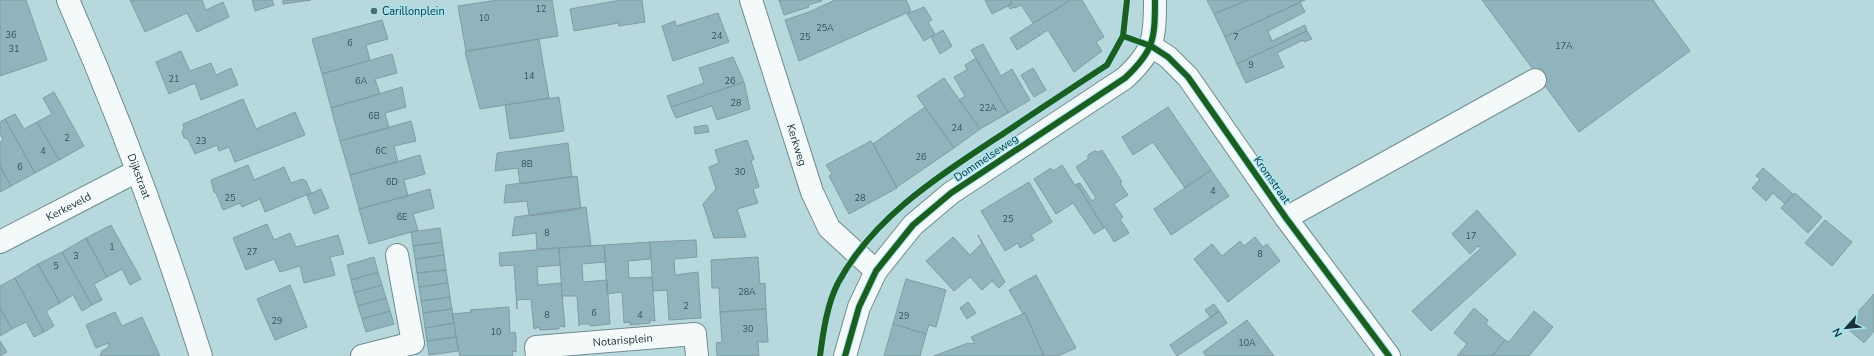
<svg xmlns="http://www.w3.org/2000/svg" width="1874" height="356" viewBox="0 0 1874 356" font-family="'Nunito Sans',sans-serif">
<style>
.building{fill:#8fb4be;stroke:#829ba2}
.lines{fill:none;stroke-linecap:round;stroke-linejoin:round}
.minor-casing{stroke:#708b90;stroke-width:24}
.minor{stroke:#f4f9fa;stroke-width:22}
.cycleway-casing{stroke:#a6e5ef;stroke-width:8}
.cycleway{stroke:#1b5e20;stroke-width:6}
.poi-dot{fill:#4f6c70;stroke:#a6e5ef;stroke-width:1.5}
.labels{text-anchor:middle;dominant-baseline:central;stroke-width:3;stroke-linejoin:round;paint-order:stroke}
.number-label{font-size:9px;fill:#355257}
.poi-label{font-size:11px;fill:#173135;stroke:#a6e5ef;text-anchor:start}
.street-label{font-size:11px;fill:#173135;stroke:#a6e5ef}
</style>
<rect width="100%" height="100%" fill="#b7d9de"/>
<!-- building -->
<path class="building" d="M0 0H26L47 60 0 76Z
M130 0H202L206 10 223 2 229 17 197 32 187 13 145 32Z
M252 0H272L274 5 255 11Z
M283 0H311L283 4Z
M498 0H552L558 36 466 51 458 6Z
M621 0H642L645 22 619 26 618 23 574 31 570 9Z
M779 0H821L822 1 808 5 809 7 784 15Z
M835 0H906L911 11 799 61 785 20 809 12Z
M985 0H1010L1012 4 992 14Z
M1010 0H1071L1033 23 1021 5 1015 8 1014 7 1010 9 1008 5 1012 4Z
M1071 0H1082L1104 37 1096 42 1102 51 1074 72 1048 30 1017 50 1010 38Z
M1207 0H1248L1214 14Z
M1248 0H1305L1225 37 1214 14Z
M1482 0H1653L1690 51 1579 132Z
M1300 2 1305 12 1268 31 1272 41 1305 25 1307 31 1237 64 1225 37Z
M924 7 932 20 928 22 935 34 924 41 907 14Z
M718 13 729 42 673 61 662 26 675 21 676 26Z
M382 20 388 39 366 45 370 60 322 74 312 39Z
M943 30 952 46 940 54 931 37Z
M1307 31 1312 39 1304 42 1303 40 1277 53 1284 67 1246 83 1237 64Z
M539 39 549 98 480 109 465 52Z
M983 44 1001 76 1012 69 1030 100 1008 113 971 50Z
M181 51 190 71 211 63 216 75 231 68 238 85 201 100 195 83 169 94 156 62Z
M392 54 397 73 375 79 380 94 331 108 322 74Z
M733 57 744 82 671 107 667 96 704 83 699 68Z
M976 58 1008 113 980 129 959 100 965 96 954 77 967 70 965 65Z
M1033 68 1046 90 1034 97 1021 75Z
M944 78 980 129 954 148 917 96Z
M744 82 750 109 717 120 712 106 676 118 671 107Z
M402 87 406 107 385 113 389 128 340 141 331 108Z
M54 92 84 146 59 160 37 122 52 114 43 98Z
M559 97 564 131 510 139 505 105Z
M243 99 256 129 295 112 305 135 235 162 229 147 219 151 217 145 195 154 188 139 184 138 182 132 184 128 183 124Z
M925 107 954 148 897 187 873 144Z
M1168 107 1211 170 1185 188 1153 142 1133 155 1122 137Z
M15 114 24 129 37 122 59 160 35 173 5 119Z
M5 119 35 173 11 186 0 166V142L3 140 0 134V122Z
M411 121 416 141 394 146 398 162 350 175 340 141Z
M707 125 709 132 695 134 694 127Z
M747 140 754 159 751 161 759 187 753 189 758 203 737 209 746 237 714 238 703 204 716 189 709 167 719 163 715 150Z
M871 141 897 188 849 214 829 176 832 174 826 165Z
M568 143 572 177 520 184 518 168 495 171 497 153Z
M1102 150 1122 182 1120 183 1128 195 1114 204 1123 217 1120 219 1129 233 1114 242 1105 227 1104 228 1077 184 1080 183 1092 201 1096 198 1076 167 1088 159V155L1094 151 1099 152Z
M420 155 425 174 404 180 408 196 359 209 350 175Z
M248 165 254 180 284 167 291 183 302 179 306 181 311 193 265 212 260 199 242 207 240 203 223 210 216 193 214 192 211 180Z
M1062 165 1075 185 1077 184 1104 228 1094 234 1073 203 1056 214 1034 179 1051 168 1053 171Z
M0 166 11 186 0 192Z
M1763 168 1793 194 1785 204 1773 193 1766 201 1752 188 1760 179 1756 176Z
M1211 170 1229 196 1171 235 1154 209Z
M577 176 581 209 529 216 527 201 504 203 506 185Z
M1029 182 1052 222 1031 235 1034 240 1020 248 1018 243 1005 251 981 211Z
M321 189 329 208 314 214 307 195Z
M430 189 434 208 413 214 418 230 369 244 359 209Z
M1795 193 1822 217 1808 233 1781 208Z
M586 207 591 246 537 249 536 233 512 236 515 217Z
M1477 210 1516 254 1431 331 1412 311 1481 248 1478 246 1470 254 1452 234Z
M1825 220 1852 242 1832 266 1805 243Z
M267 224 274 240 290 233 296 247 338 235 344 254 330 257 335 275 304 283 300 266 280 272 274 259 246 270 233 238Z
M111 225 141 279 130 285 122 269 107 277 86 238Z
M440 228 442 242 413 246 411 232Z
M978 235 1005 282 999 288 992 281 982 290 970 277 954 291 926 261 953 237 970 255 982 243Z
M1255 237 1263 247 1267 244 1280 261 1228 302 1194 259 1212 244 1222 256 1240 241 1244 246Z
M86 238 107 277 94 284 102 300 92 305 62 252Z
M696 240 697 257 674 259 675 275 698 272 701 318 669 320 667 290 653 291 650 242Z
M442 242 444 255 415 259 413 246Z
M650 242 651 259 628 261 629 278 652 277 655 321 650 320V323L630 325V322L624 323 622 292 607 294 604 245Z
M604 245 606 262 582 264 583 282 607 280 610 324 590 326V324H580L579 326 577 296H562L559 248Z
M559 248 560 265 537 267 538 285 561 283 565 327 559 326V329L540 330 539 327 534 329 531 299 517 300V309L514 265 500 266 499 253Z
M62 252 92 305 82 311 73 295 60 303 38 264Z
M444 255 446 270 417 273 415 259Z
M374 257 378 272 351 280 347 265Z
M758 257 760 284 765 283 766 309 720 312 719 288H712L711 260Z
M38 264 60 303 46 311 54 326 44 332 15 278Z
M446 270 448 283 419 287 417 273Z
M378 272 382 285 354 293 351 280Z
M1036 275 1076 348 1058 356H1044L1025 313 1023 314 1009 290Z
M15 278 44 332 34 337 26 322 12 329 0 308V286Z
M906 279 946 290 936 327 929 325 926 334 893 324Z
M448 283 450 297 421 301 419 287Z
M290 285 307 327 275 340 257 299Z
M382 285 386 298 358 306 354 293Z
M1874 294V331L1864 343 1845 326Z
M450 297 452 309 423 313 421 301Z
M386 298 390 311 362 319 358 306Z
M968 302 976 313 967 319 960 308Z
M1214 304 1219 311 1211 318 1205 310Z
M509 307 510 333 515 332 516 338V352L512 351 513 356H460L452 314 472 312 470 310Z
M0 308 12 329 0 336Z
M1474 308 1488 320 1486 324 1505 340 1492 356H1457L1467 344 1454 333Z
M452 309 454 323 425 328 423 313Z
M766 309 768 342H758L759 356H717L716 343 722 342 720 312Z
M390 311 394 324 366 332 362 319Z
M1219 311 1227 323 1177 356 1170 345Z
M1534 311 1553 327 1529 356H1492L1505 340 1509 342Z
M115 312 122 326 142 317 160 356H100L102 351 109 347 108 343 96 348 86 325Z
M1025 313 1044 356H934L968 343 975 344 971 337Z
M1247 320 1274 356H1206L1203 352Z
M454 323 456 337 427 341 425 328Z
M893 324 926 334 920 356H884Z
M456 337 458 351 429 355 427 341Z
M0 341 7 352 0 356Z"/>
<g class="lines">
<!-- minor casing -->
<g class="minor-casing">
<g id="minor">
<path id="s1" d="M68 0C119 116 163 235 201 356"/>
<path id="s2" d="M751 0 812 192 829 228 876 271"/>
<path d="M1151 46 1168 57 1188 77 1286 218 1389 356"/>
<path d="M1286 218 1535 80"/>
<path id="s3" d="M0 242 137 171"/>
<path d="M362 356 413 343 397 255"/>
<path id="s4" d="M537 356 536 347 695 334 697 356"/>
<path d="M845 356 859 307 876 271 913 225 951 193 1125 78C1154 51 1155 39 1155 0"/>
</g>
</g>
<!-- minor -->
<use href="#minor" class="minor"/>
<!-- cycleway casing -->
<g class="cycleway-casing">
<path id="cycleway" d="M1123 36 1151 46 1168 57 1188 77 1286 218 1389 356
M820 356C823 333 827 304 838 283 873 218 936 178 995 139 1033 114 1070 89 1107 65L1123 36 1127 0
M845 356 859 307 876 271 913 225 951 193 1125 78C1154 51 1155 39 1155 0"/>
</g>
<!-- cycleway -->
<use href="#cycleway" class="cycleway"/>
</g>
<!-- markers -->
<circle class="poi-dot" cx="374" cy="11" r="4"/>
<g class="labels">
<!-- number labels -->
<g class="number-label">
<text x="541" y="9">12</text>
<text x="484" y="18">10</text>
<text x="825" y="28">25A</text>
<text x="11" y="35">36</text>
<text x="717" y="36">24</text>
<text x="805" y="37">25</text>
<text x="1236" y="37">7</text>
<text x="350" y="43">6</text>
<text x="1564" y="46">17A</text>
<text x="14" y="49">31</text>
<text x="1251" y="65">9</text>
<text x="529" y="76">14</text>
<text x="174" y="79">21</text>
<text x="361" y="81">6A</text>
<text x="730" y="81">26</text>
<text x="736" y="103">28</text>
<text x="988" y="108">22A</text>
<text x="374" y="116">6B</text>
<text x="957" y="128">24</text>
<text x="67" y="138">2</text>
<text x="201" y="141">23</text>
<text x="43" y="151">4</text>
<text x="381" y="151">6C</text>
<text x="921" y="157">26</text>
<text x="527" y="164">8B</text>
<text x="20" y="167">6</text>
<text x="740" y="172">30</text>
<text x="392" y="182">6D</text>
<text x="1213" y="191">4</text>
<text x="230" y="198">25</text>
<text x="860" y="198">28</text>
<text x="402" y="217">6E</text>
<text x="1008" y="219">25</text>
<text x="547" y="233">8</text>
<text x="1471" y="236">17</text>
<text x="112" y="247">1</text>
<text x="252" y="252">27</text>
<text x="1260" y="254">8</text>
<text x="76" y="256">3</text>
<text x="56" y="266">5</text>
<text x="747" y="292">28A</text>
<text x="686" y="306">2</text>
<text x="594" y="313">6</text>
<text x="547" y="315">8</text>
<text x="640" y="315">4</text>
<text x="904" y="316">29</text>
<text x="277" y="321">29</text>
<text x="748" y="329">30</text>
<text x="496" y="332">10</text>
<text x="1247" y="343">10A</text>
</g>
<!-- poi labels -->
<g class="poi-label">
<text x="382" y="11">Carillonplein</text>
</g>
<!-- street labels -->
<g class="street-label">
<text stroke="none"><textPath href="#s2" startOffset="152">Kerkweg</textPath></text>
<text transform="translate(986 158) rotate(-34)">Dommelseweg</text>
<text stroke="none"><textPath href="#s1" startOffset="190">Dijkstraat</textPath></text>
<text transform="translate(1272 180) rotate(55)">Kromstraat</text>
<text stroke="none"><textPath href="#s3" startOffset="77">Kerkeveld</textPath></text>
<text stroke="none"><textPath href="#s4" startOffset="96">Notarisplein</textPath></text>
</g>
</g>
<!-- north arrow -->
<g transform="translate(1846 328) rotate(243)" stroke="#a6e5ef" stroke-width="3" paint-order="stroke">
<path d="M0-3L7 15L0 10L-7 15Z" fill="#173135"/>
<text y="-6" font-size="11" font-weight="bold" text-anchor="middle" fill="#173135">N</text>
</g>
</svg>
